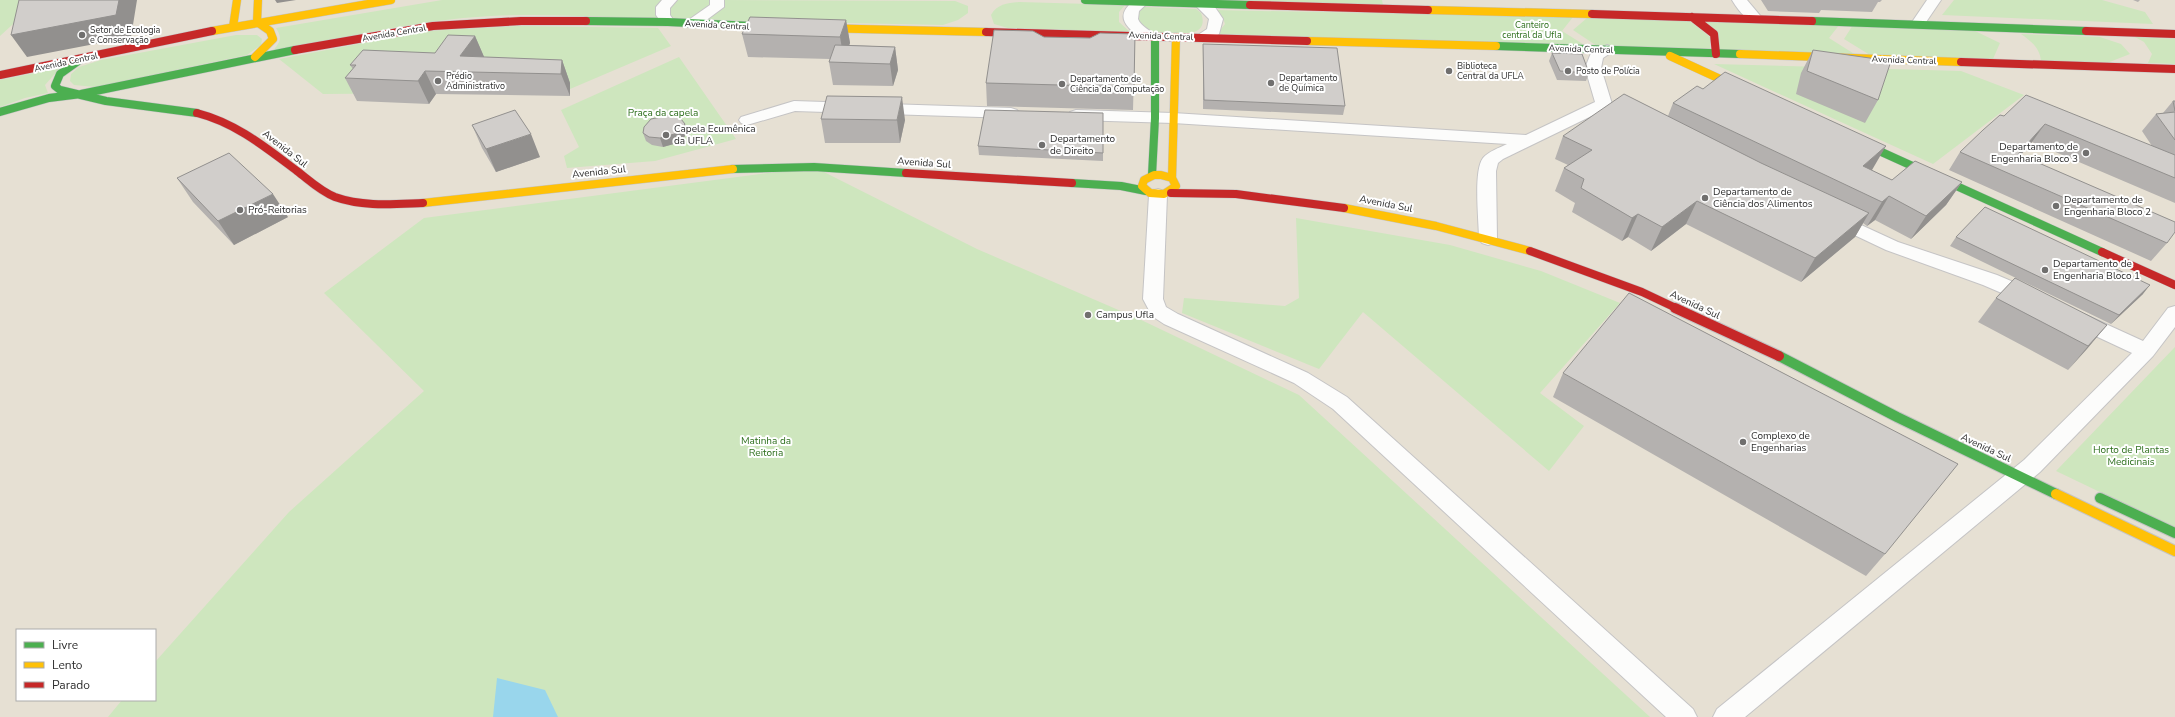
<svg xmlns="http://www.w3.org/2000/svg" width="2175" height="717" viewBox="0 0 2175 717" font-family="'Nunito Sans',sans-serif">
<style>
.education{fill:#e6e0d3;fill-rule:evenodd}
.green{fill:#cee6be}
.water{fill:#99d6ec}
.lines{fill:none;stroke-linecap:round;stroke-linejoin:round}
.street-casing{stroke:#c5c4c5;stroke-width:2}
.fast-far1-casing{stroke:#c5c4c5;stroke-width:9}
.fast-casing{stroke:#c5c4c5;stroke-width:12}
.slow-far1-casing{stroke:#c5c4c5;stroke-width:9}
.slow-casing{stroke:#c5c4c5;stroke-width:12}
.jam-far1-casing{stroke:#c5c4c5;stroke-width:9}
.jam-casing{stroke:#c5c4c5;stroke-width:12}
.street{fill:#fcfcfb;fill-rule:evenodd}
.fast-far1{stroke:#4caf50;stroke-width:8}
.fast{stroke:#4caf50;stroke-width:10}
.slow-far1{stroke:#ffc107;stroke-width:8}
.slow{stroke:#ffc107;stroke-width:10}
.jam-far1{stroke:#c62828;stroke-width:8}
.jam{stroke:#c62828;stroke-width:10}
.wall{fill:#b4b1af}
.shaded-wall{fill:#92908e}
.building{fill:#d1cecb;stroke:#92908e}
.poi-dot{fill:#706f6e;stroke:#fff;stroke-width:1.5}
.labels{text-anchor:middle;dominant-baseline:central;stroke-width:4;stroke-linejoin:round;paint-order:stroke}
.far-street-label{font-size:9px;fill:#2e2e2e;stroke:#fff}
.far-park-label{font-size:9px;fill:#2c6e1b;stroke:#fff}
.far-poi-label{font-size:9px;fill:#2e2e2e;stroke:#fff;text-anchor:start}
.park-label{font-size:10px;fill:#2c6e1b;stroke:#fff}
.poi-label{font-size:10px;fill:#2e2e2e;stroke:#fff;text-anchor:start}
.street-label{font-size:10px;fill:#2e2e2e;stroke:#fff}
</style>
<rect width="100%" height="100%" fill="#ece8e4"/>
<!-- education -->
<path class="education" d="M0 0H2175V717H0ZM17 630H155V700H17Z"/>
<!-- green -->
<path class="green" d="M0 0H36L35 4 0 36Z
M442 0H662L656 7 657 19C602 17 546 13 491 16 417 20 345 38 272 52 280 42 283 39 276 28Z
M675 0H710L711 2C704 19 682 23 668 15L670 5Z
M723 0 955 1 968 6V13L958 20 943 25 705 20Z
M1226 0H1382L1383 5 1226 2Z
M1954 0H2102L2145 12 2153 24 1942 15Z
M1019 2 1125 5 1119 12V22L1130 32 1008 28 994 24 991 15C997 4 1008 3 1019 2Z
M1145 7 1196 9 1201 13C1212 42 1167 33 1150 33L1138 21 1139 10Z
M1214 10 1573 17 1562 31 1586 46 1217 34 1225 24 1223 18Z
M1587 18 1690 21 1710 37V51L1597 46 1573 30Z
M1701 21 1840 24 1829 38 1856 55 1720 52Z
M1853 25 1975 31 2000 43 1993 59 1870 55 1844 39Z
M519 26 658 28 671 46 563 92 323 94 279 59 427 31Z
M2021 34 2100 37 2121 44 2130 54 2107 63 2041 61C2040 48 2031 41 2021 34Z
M236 35H257L262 39 261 45 247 55 95 87 74 85 70 81 71 74 79 67 101 60Z
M2135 37 2175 39V64L2148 63 2152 54 2144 42Z
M679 57 736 139 655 161 567 168 564 156 579 147 561 110Z
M1714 64 1961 71 2024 95 1933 164Z
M60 68 45 85 48 93 25 98 0 107V80Z
M814 167 977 249 1137 318 1299 395 1650 717H108L122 700H155V662L289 512 424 391 324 293 424 218Z
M1296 218 1450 245 1541 271 1620 303 1540 393 1584 426 1549 471 1363 312 1319 369 1182 313 1184 298 1285 306 1299 298Z
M2175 347V528L2056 471Z"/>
<!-- water -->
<path class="water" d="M497 678 545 690 558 717H493Z"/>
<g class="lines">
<!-- street casing -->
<g class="street-casing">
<path id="street" d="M662 0H677L670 8V15L675 22 673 25H663L656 15V7Z
M710 0H724V7L697 27H687L685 24 687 21 710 5Z
M1135 0H1151L1139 11 1138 19C1141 27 1150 29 1155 36L1152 39H1142C1125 27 1114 15 1135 0Z
M1190 0C1211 0 1212 2 1223 19L1219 34 1208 40H1198L1195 37 1207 29 1209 19Z
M1732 0H1747L1763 19 1761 22C1749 25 1738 10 1732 0Z
M1927 0H1941L1922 28H1912L1910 25Z
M1607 45 1612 47 1615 50 1603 58 1601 68 1612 104 1610 107 1503 159 1498 163 1496 171 1497 239 1494 243 1488 245 1482 243 1479 239C1479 221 1473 171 1483 158 1489 151 1499 148 1507 144L1173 123 1076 120 1070 118 1068 115 1070 112 1076 110 1173 113 1526 135 1595 102 1585 68 1591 53Z
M794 101 1011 108 1017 110 1019 113 1017 116 1011 118 795 111 747 125 741 123 739 120 741 117Z
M1158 189 1164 191 1167 195 1163 299 1166 307 1178 314 1308 373 1347 397 1693 709 1697 717H1666L1333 409 1294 383 1164 324 1152 316 1143 299 1149 195 1152 191Z
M1835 213 1898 242 1997 275 2039 293 2042 298 2039 303 2032 305 2025 303 1983 285 1886 250 1829 223 1826 219 1829 215Z
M2175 306V327L2153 356 2040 472 1745 717H1713L1717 709 2024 460 2132 353 2072 325 2069 320 2072 315 2079 313 2086 315 2143 341 2168 308Z"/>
</g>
<!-- fast-far1 casing -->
<g class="fast-far1-casing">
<path id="fast-far1" d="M1085 0 1250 5
M586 21 668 22 776 27
M1812 21 2086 31
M1496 46 1740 54
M81 59 60 74 55 86 60 90 106 101 197 113
M0 112 49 98 81 94 295 50
M1855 140 2102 252
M733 169 814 167 906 173
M1152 175 1155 118V37
M1072 183 1121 186 1146 191"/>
</g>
<!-- fast casing -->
<g class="fast-casing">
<path id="fast" d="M1779 356 1897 417 2056 494
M2100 498 2175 533"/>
</g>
<!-- slow-far1 casing -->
<g class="slow-far1-casing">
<path id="slow-far1" d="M1428 10 1592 14
M233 27 237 0
M818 28 986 32
M212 31 391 0
M1307 41 1496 46
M1740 54 1961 62
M1670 56 1744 90
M255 57 273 39 270 31 257 22 258 0
M1154 175H1161L1172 178 1176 186 1164 194 1150 193 1142 186 1144 180Z
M1172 178 1176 37
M423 203 733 169
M1344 208 1436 226 1530 251"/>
</g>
<!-- slow casing -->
<g class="slow-casing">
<path id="slow" d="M2056 494 2175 551"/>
</g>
<!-- jam-far1 casing -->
<g class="jam-far1-casing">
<path id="jam-far1" d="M1250 5 1428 10
M1592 14 1812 21
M1692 17 1714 34 1716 54
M2086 31 2175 34
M986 32 1307 41
M295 50 433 26 521 21H586
M1961 62 2175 69
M0 75 212 31
M197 113C236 123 265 147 297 171 309 180 320 191 335 197 363 207 394 204 423 203
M906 173 1072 183
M1171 193 1236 194 1344 208
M1530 251 1642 292 1678 309
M2102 252 2175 285"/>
</g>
<!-- jam casing -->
<g class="jam-casing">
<path id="jam" d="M1675 308 1779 356"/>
</g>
<!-- street -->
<use href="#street" class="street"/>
<!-- fast-far1 -->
<use href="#fast-far1" class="fast-far1"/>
<!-- fast -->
<use href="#fast" class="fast"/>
<!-- slow-far1 -->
<use href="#slow-far1" class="slow-far1"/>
<!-- slow -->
<use href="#slow" class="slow"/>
<!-- jam-far1 -->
<use href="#jam-far1" class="jam-far1"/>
<!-- jam -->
<use href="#jam" class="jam"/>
</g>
<!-- wall -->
<path class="wall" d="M1761 0H1882L1880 2H1878L1872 12 1821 10 1819 13 1768 11Z
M2133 0H2140L2138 2Z
M846 20 850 43 849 45 895 47 898 70 893 86 833 85 829 62 830 59 748 57 742 34Z
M1135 34 1133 110 987 106 986 83 1044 37 1090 38Z
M475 36 484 57 562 60 570 83V96L436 94 429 104 357 101 345 78 353 69 350 65 435 53Z
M1203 44 1345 106 1343 115 1203 109Z
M1813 50 1878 100 1865 123 1796 94 1801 73Z
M1552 53 1589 73 1586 81 1557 80 1549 61Z
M1703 89 1872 170H1871L1892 180 1962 182 1946 205 1911 239 1875 220 1867 226 1863 223 1855 237 1801 282 1686 224 1651 251 1628 237 1622 241 1572 212 1575 203 1555 191 1564 168 1568 165 1555 159 1563 136 1668 116 1673 103Z
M2173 101H2175V203L2032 142 2020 155 2167 243 2151 261 1949 170 1960 152 2004 116 2152 146 2142 131 2156 114 2163 113Z
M1103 113V161L979 155 978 146Z
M821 119 905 120 900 143H825Z
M472 125 540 157 496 172 482 148Z
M643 133H687L681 142 663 147 652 145 646 141Z
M177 178 288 217 234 245 193 202Z
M1956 237 2143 294 2111 324 1950 246Z
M1996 298 2107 325 2068 370 1978 322Z
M1563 373 1885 554 1866 576 1553 397Z"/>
<!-- shaded-wall -->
<path class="shaded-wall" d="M119 0H137L131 37 27 57 11 35Z
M275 0H296L277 3Z
M846 20 850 43 844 60 840 37Z
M475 36 485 59 460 56Z
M895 47 898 70 893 86 890 64Z
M562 60 570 83V96L561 74Z
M425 71 436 94 429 104 418 81Z
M902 97 905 120 900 143 897 120Z
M685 124 687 133 681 142 663 147 660 138Z
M2045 124 2032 142 2006 172 2018 154Z
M531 134 540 157 496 172 486 149Z
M1886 146 1872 170 1851 188 1863 166Z
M1962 182 1946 205 1911 239 1926 216Z
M273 194 288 217 234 245 218 221Z
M1889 196 1875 220 1867 226 1882 202Z
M1697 201 1686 224 1651 251 1662 227Z
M1869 213 1855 237 1801 282 1815 258Z
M1638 214 1628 237 1622 241 1632 218Z
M2150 285 2143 294 2111 324 2119 315Z
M2107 325 2087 349 2068 370 2088 346Z"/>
<!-- building -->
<path class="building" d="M19 0H119L116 15 11 35Z
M750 17 846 20 840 37 742 34Z
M994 30 1033 31 1044 37 1090 38 1100 33 1135 34 1134 87 986 83Z
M448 35 475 36 460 56 562 60 561 74 425 71 418 81 345 78 356 65H350L363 50 435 53Z
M1203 44 1337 48 1345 106 1204 100Z
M835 45 895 47 890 64 829 62Z
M1813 50 1891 61 1878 100 1807 71Z
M1552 53 1582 54 1589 73 1560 71Z
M1725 72 1886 146 1863 166 1892 180 1915 161 1962 182 1926 216 1889 196 1882 202 1673 103 1697 86 1703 89Z
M1624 94 1761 163 1869 213 1815 258 1697 201 1662 227 1638 214 1632 218 1581 188 1584 179 1564 168 1592 150 1563 136Z
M2026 95 2175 155V178L2045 124 2018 154 2175 222V232L2167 243 1960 152 1983 130 2000 115 2004 116Z
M827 96 902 97 897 120 821 119Z
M2173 101H2175V111Z
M515 110 531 134 486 149 472 125Z
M985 110 1103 113V153L978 146Z
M2175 112V140L2156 114Z
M671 115 681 119 685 124 678 133 660 138 649 137 643 133 644 127 651 119Z
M229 153 273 194 218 221 177 178Z
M1985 207 2150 285 2119 315 1956 237Z
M2015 278 2107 325 2088 346 1996 298Z
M1629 293 1958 464 1885 554 1563 373Z"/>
<!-- markers -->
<g class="poi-dot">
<circle cx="82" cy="35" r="4"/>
<circle cx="1449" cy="71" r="4"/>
<circle cx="1568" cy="71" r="4"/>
<circle cx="438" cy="81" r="4"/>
<circle cx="1271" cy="83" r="4"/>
<circle cx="1062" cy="84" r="4"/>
<circle cx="666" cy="135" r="4"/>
<circle cx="1042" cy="145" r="4"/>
<circle cx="2086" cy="153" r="4"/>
<circle cx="1705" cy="198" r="4"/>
<circle cx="2056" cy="206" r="4"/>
<circle cx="240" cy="210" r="4"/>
<circle cx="2045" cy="270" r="4"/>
<circle cx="1088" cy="315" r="4"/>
<circle cx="1743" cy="442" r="4"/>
</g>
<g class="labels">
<!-- far-street labels -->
<g class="far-street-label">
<text transform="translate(717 25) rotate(3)">Avenida Central</text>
<text transform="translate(394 33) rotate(-10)">Avenida Central</text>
<text transform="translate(1161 36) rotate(2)">Avenida Central</text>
<text transform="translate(1581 49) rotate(2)">Avenida Central</text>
<text transform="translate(1904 60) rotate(2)">Avenida Central</text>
<text transform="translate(66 62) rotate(-12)">Avenida Central</text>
</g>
<!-- far-park labels -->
<g class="far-park-label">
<text x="1532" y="25">Canteiro<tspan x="1532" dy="10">central da Ufla</tspan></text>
</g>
<!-- far-poi labels -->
<g class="far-poi-label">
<text x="90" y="30">Setor de Ecologia<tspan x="90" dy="10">e Conservação</tspan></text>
<text x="1457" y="66">Biblioteca<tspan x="1457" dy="10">Central da UFLA</tspan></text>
<text x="1576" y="71">Posto de Polícia</text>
<text x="446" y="76">Prédio<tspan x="446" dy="10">Administrativo</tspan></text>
<text x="1279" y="78">Departamento<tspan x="1279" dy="10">de Química</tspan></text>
<text x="1070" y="79">Departamento de<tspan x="1070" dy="10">Ciência da Computação</tspan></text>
</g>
<!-- park labels -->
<g class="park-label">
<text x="663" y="113">Praça da capela</text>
<text x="766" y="441">Matinha da<tspan x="766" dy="12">Reitoria</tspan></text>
<text x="2131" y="450">Horto de Plantas<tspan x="2131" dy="12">Medicinais</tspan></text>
</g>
<!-- poi labels -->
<g class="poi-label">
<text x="674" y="129">Capela Ecumênica<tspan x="674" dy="12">da UFLA</tspan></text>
<text x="1050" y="139">Departamento<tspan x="1050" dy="12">de Direito</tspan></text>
<text x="2078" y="147" text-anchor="end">Departamento de<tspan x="2078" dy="12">Engenharia Bloco 3</tspan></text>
<text x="1713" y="192">Departamento de<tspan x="1713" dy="12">Ciência dos Alimentos</tspan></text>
<text x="2064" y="200">Departamento de<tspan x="2064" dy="12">Engenharia Bloco 2</tspan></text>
<text x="248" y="210">Pró-Reitorias</text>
<text x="2053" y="264">Departamento de<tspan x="2053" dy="12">Engenharia Bloco 1</tspan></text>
<text x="1096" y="315">Campus Ufla</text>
<text x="1751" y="436">Complexo de<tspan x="1751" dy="12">Engenharias</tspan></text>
</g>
<!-- street labels -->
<g class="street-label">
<text transform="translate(285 149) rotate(38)">Avenida Sul</text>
<text transform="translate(924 163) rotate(4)">Avenida Sul</text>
<text transform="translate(599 172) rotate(-6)">Avenida Sul</text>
<text transform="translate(1386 204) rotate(11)">Avenida Sul</text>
<text transform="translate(1695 305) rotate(25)">Avenida Sul</text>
<text transform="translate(1986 448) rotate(25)">Avenida Sul</text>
</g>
</g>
<!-- legend -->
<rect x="16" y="629" width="140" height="72" fill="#ffffff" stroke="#ababab"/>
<rect x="24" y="642" width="20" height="6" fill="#4caf50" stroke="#ababab"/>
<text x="52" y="649" font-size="12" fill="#2e2e2e">Livre</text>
<rect x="24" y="662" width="20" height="6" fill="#ffc107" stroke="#ababab"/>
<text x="52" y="669" font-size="12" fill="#2e2e2e">Lento</text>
<rect x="24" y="682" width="20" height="6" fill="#c62828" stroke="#ababab"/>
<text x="52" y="689" font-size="12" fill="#2e2e2e">Parado</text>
</svg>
